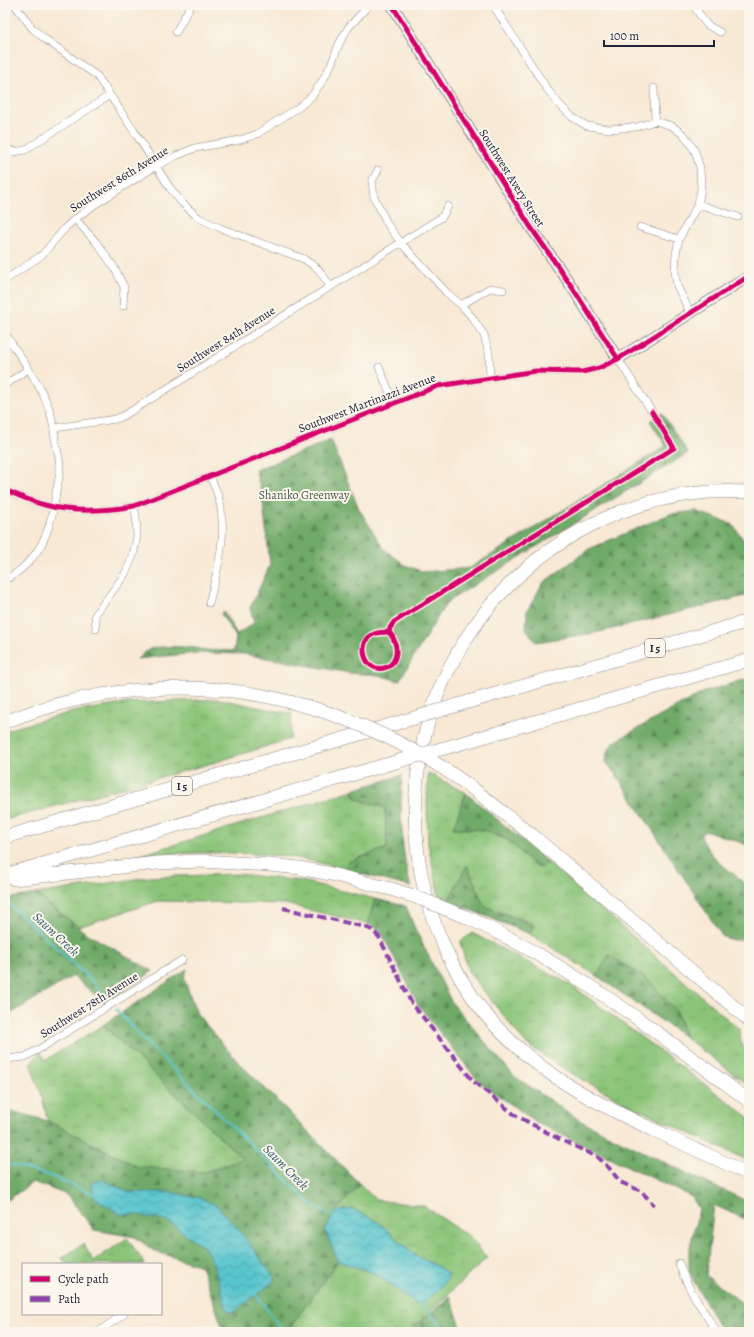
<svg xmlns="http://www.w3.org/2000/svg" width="754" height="1337" viewBox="0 0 754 1337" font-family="Alegreya,serif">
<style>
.grass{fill:url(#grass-tufts);stroke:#56735a}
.forest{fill:url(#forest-firs);stroke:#496652}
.water{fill:url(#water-waves);stroke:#3d7484}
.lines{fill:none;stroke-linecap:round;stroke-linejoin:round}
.stream{stroke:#58c5cd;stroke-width:2}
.street-casing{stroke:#8d8688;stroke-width:8}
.secondary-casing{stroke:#8d8688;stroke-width:12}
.highway-casing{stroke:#8d8688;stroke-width:14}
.street{stroke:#fff;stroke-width:7}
.secondary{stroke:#fff;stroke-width:10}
.highway{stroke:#fff;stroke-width:13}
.highway-bridge-casing{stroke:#8d8688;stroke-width:14;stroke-linecap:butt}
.highway-bridge{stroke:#fff;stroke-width:13}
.quiet{stroke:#8e44ad;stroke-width:4;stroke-dasharray:8 4;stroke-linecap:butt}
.cycleway-casing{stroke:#fbf7ec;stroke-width:8}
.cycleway{stroke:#d6006c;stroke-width:5}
.labels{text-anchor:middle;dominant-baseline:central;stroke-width:4;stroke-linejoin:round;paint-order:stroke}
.shield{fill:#fbf7ec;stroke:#636270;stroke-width:1}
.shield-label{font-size:11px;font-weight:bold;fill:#22223b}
.street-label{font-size:12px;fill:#22223b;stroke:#fbf7ec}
.park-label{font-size:12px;fill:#475b50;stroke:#fbf7ec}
.water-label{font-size:13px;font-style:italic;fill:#355b6e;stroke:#fbf7ec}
</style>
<defs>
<pattern id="grass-tufts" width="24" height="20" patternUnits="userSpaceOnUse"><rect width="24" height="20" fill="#8bc478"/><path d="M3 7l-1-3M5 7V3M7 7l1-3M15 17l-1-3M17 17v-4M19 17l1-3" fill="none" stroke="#78a869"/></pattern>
<pattern id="forest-firs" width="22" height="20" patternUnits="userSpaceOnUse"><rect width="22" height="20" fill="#70aa68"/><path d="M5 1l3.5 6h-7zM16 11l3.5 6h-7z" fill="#5c8a57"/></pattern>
<pattern id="water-waves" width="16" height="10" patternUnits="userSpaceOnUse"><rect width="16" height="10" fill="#58c5cd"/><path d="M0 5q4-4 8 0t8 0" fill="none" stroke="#48a0a8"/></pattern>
</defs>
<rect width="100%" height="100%" fill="#fbf7ec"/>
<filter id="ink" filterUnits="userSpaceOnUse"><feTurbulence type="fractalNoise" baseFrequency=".025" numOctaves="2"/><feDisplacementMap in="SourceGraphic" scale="8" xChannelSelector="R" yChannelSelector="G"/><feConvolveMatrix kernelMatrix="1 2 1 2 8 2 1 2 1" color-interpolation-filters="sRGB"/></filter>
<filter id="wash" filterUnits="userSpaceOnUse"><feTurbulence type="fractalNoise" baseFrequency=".012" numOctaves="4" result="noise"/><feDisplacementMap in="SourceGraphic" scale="16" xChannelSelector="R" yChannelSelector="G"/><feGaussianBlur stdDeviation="0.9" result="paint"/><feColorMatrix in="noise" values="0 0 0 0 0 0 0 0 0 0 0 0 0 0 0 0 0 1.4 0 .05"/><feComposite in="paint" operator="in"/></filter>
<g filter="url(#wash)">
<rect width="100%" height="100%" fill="#f8e9d5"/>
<!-- grass -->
<path class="grass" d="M219 699 292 714 290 739 216 762 5 820V732L13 728 72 712 128 703Z
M428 773 466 793 453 828 485 830 509 841 532 863 542 868 548 862 740 1030 741 1044 749 1055V1086L685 1037 677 1012 609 955 597 976 530 934 533 924 489 908 483 904 467 866 448 901 439 897 428 844 427 800Z
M353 790 357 799 385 808 387 848 348 862 346 870C327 865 308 859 290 857 239 851 188 852 137 856Z
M238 874 302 881 375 899 368 924 285 904 158 901 78 927 36 894 149 877Z
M472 933 571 985 749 1117V1161L633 1107 571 1073 525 1043 468 971 460 942Z
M103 1025 244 1159 204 1172 138 1167 48 1121 41 1093 30 1064 40 1051 46 1060Z
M360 1184 376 1200 424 1206 470 1237 487 1258 412 1328 414 1332H287L338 1261 374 1273 417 1304 435 1265 416 1256 378 1222 353 1209 336 1211Z
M127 1238 145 1264H66L62 1258 83 1244 94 1261Z"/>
<!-- forest -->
<path class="forest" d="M662 413 688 453 447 602 399 681 378 675 350 673 244 654 197 653 137 659C142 656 147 649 153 648 161 646 196 646 203 650L234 651 236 637 221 614 223 611 237 634 254 623 250 608 270 565 262 494 255 470 331 440 359 509 384 549 405 565 423 572 470 568 666 446 650 421Z
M696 511 732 524 749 547V595L595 633 536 642 526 629 527 611 543 583 589 549 670 514Z
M749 678V846L742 843 708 831 702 833 701 836C709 859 733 871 749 888V935C741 942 731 941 722 936L617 776 606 762 607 753 613 743 628 734 704 692Z
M402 775C401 814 400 850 411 887L346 870 347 862 387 848 385 808 357 799 353 790Z
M466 793 548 862 542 868 531 863 509 841 485 830 453 828Z
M467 865 483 904 489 908 534 925 530 934 448 901Z
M36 894 86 933 153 971 105 1003 73 976 5 1017V899Z
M375 899 406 906 416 931 452 1003 514 1076 581 1121 703 1181 749 1202V1221L714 1205 706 1276 749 1308V1332H723L718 1325 689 1272V1251L699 1209 692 1197 539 1124 479 1082 419 1006 381 932 368 924Z
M609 955 647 979 677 1012 685 1037 597 976Z
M187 969 184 979 197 1014 238 1062 265 1088 360 1184 336 1211 325 1230 338 1261 287 1332H224L201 1266 154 1251 135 1237 94 1230 67 1195 33 1182 5 1202V1109L48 1121 138 1167 204 1172 243 1159 103 1025Z
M450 1296 461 1327 477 1332H414L412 1329Z"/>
<!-- water -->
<path class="water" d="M102 1180 129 1192H169L200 1198 216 1205 236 1226 274 1277 273 1282 233 1313 227 1310 214 1266 205 1248 169 1222 141 1215 120 1214 95 1198 91 1183 94 1181Z
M353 1209 378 1222 416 1256 435 1265 447 1273 448 1278C440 1288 431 1301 417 1304L374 1273 338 1261 325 1230 336 1211Z"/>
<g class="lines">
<!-- stream -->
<path class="stream" d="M6 901 93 982 108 999
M116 1009 136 1032 309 1202 334 1217
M5 1163 48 1175 96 1195
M255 1293 284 1332
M420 1303 447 1332"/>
</g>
</g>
<g filter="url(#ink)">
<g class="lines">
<!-- street casing -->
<g class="street-casing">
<path id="street" d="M15 5 32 28 45 39 97 76 134 131 170 188 182 203 199 218 220 228 304 259 318 269 331 287
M493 5 547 89 559 104 572 117 587 126 609 129 636 127 655 121 672 126 685 136 695 151 700 168 701 189 698 204 679 239 676 254 675 272 677 286 690 312
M693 5 707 25 720 32
M176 32 191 5
M654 88 655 121
M5 147 14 152 25 150 110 95
M378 170 372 181 374 197 388 225 401 243 447 293 461 305 471 316 484 335 489 353 490 377
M698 204 738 217
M75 219 96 242 114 267 124 287 123 306
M640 227 679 239
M5 280 42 255 66 227 75 219 94 205 156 166 176 156 195 148 240 140 257 134 299 107 312 96 323 80 331 65 339 44 348 28 369 5
M461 305 490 288 503 290
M5 333C20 357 38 380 48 406 52 416 54 428 55 439 57 449 60 459 60 469 60 477 57 485 56 493 51 531 40 561 5 580
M379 367 394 403
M5 385 28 369
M54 428 116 419 125 415 442 217 448 206
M5 490C18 495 32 502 45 505 73 513 105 511 134 506L438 386 536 371 582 372 599 368 618 359 652 412
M209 603C218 568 228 535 219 499 217 491 213 484 210 476
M96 629 95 615 125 574 133 556 137 536 136 516 134 506
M5 1059 25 1057 41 1048 182 960
M679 1263C687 1289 703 1310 717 1332
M98 1332 124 1314"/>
</g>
<!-- secondary casing -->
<g class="secondary-casing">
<path id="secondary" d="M392 5 530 226 572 287 618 359 749 276"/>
</g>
<!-- highway casing -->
<g class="highway-casing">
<path id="highway" d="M749 492C730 491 710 491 691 494 509 519 387 693 421 873 430 924 453 974 486 1015 533 1071 593 1102 658 1132 688 1146 719 1160 749 1174
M468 702 749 621
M5 722C87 689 182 679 269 697 284 700 298 704 313 708
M455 745 749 660
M472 788 532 835 749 1020
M5 837 394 724
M5 875 385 765
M14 879 157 863 201 861 270 865 299 868 331 874 391 889
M466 917C569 964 659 1033 749 1101"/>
</g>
<!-- street -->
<use href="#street" class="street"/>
<!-- secondary -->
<use href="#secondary" class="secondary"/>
<!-- highway -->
<use href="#highway" class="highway"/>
<!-- highway-bridge casing -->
<g class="highway-bridge-casing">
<path id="highway-bridge" d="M313 708C371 726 423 752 472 788
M394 724 468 702
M385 765 455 745
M391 889 416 897 466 917"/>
</g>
<!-- highway-bridge -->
<use href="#highway-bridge" class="highway-bridge"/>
<!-- quiet -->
<path class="quiet" d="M283 908 365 927 372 930 379 937 411 1002 473 1081 515 1115 561 1140 598 1157 611 1170 620 1182 641 1191 654 1205"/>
<!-- cycleway casing -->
<g class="cycleway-casing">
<path id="cycleway" d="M392 5 530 226 572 287 618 359
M5 490C18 495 32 502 45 505 73 513 105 511 134 506L438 386 536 371 582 372 599 368 618 359 749 276
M389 632C395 639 398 649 395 658 393 663 389 667 384 668 364 673 356 641 374 634 379 632 384 632 389 632L390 628 394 622 674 448 652 412"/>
</g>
<!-- cycleway -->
<use href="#cycleway" class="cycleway"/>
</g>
</g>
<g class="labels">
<!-- shield labels -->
<g class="shield">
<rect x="645" y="639" width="20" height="18" rx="3"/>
<rect x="172" y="777" width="20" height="18" rx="3"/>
</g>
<g class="shield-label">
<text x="655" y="648">I 5</text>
<text x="182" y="786">I 5</text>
</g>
<!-- street labels -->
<g class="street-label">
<text transform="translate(512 178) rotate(58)">Southwest Avery Street</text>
<text transform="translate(119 179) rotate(-32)">Southwest 86th Avenue</text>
<text transform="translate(226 339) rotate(-32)">Southwest 84th Avenue</text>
<text transform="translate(367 403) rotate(-21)">Southwest Martinazzi Avenue</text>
<text transform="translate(89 1005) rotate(-32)">Southwest 78th Avenue</text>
</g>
<!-- park labels -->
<g class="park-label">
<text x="304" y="495">Shaniko Greenway</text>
</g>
<!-- water labels -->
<g class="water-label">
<text transform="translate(56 934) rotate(43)">Saum Creek</text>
<text transform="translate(286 1167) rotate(45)">Saum Creek</text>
</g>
</g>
<!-- margin -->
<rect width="754" height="1337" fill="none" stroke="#fbf7ec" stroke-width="20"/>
<!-- legend -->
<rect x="22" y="1263" width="140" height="52" fill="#fbf7ec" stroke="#a4a2a5"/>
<rect x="30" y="1276" width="20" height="6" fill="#d6006c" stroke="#a4a2a5"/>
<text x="58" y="1283" font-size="12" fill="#22223b">Cycle path</text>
<rect x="30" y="1296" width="20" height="6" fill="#8e44ad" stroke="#a4a2a5"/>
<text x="58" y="1303" font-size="12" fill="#22223b">Path</text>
<!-- scale -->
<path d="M604 40v6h110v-6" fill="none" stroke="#22223b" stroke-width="2"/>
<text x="610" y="40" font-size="12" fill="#22223b" stroke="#fbf7ec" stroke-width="3" paint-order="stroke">100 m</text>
</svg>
